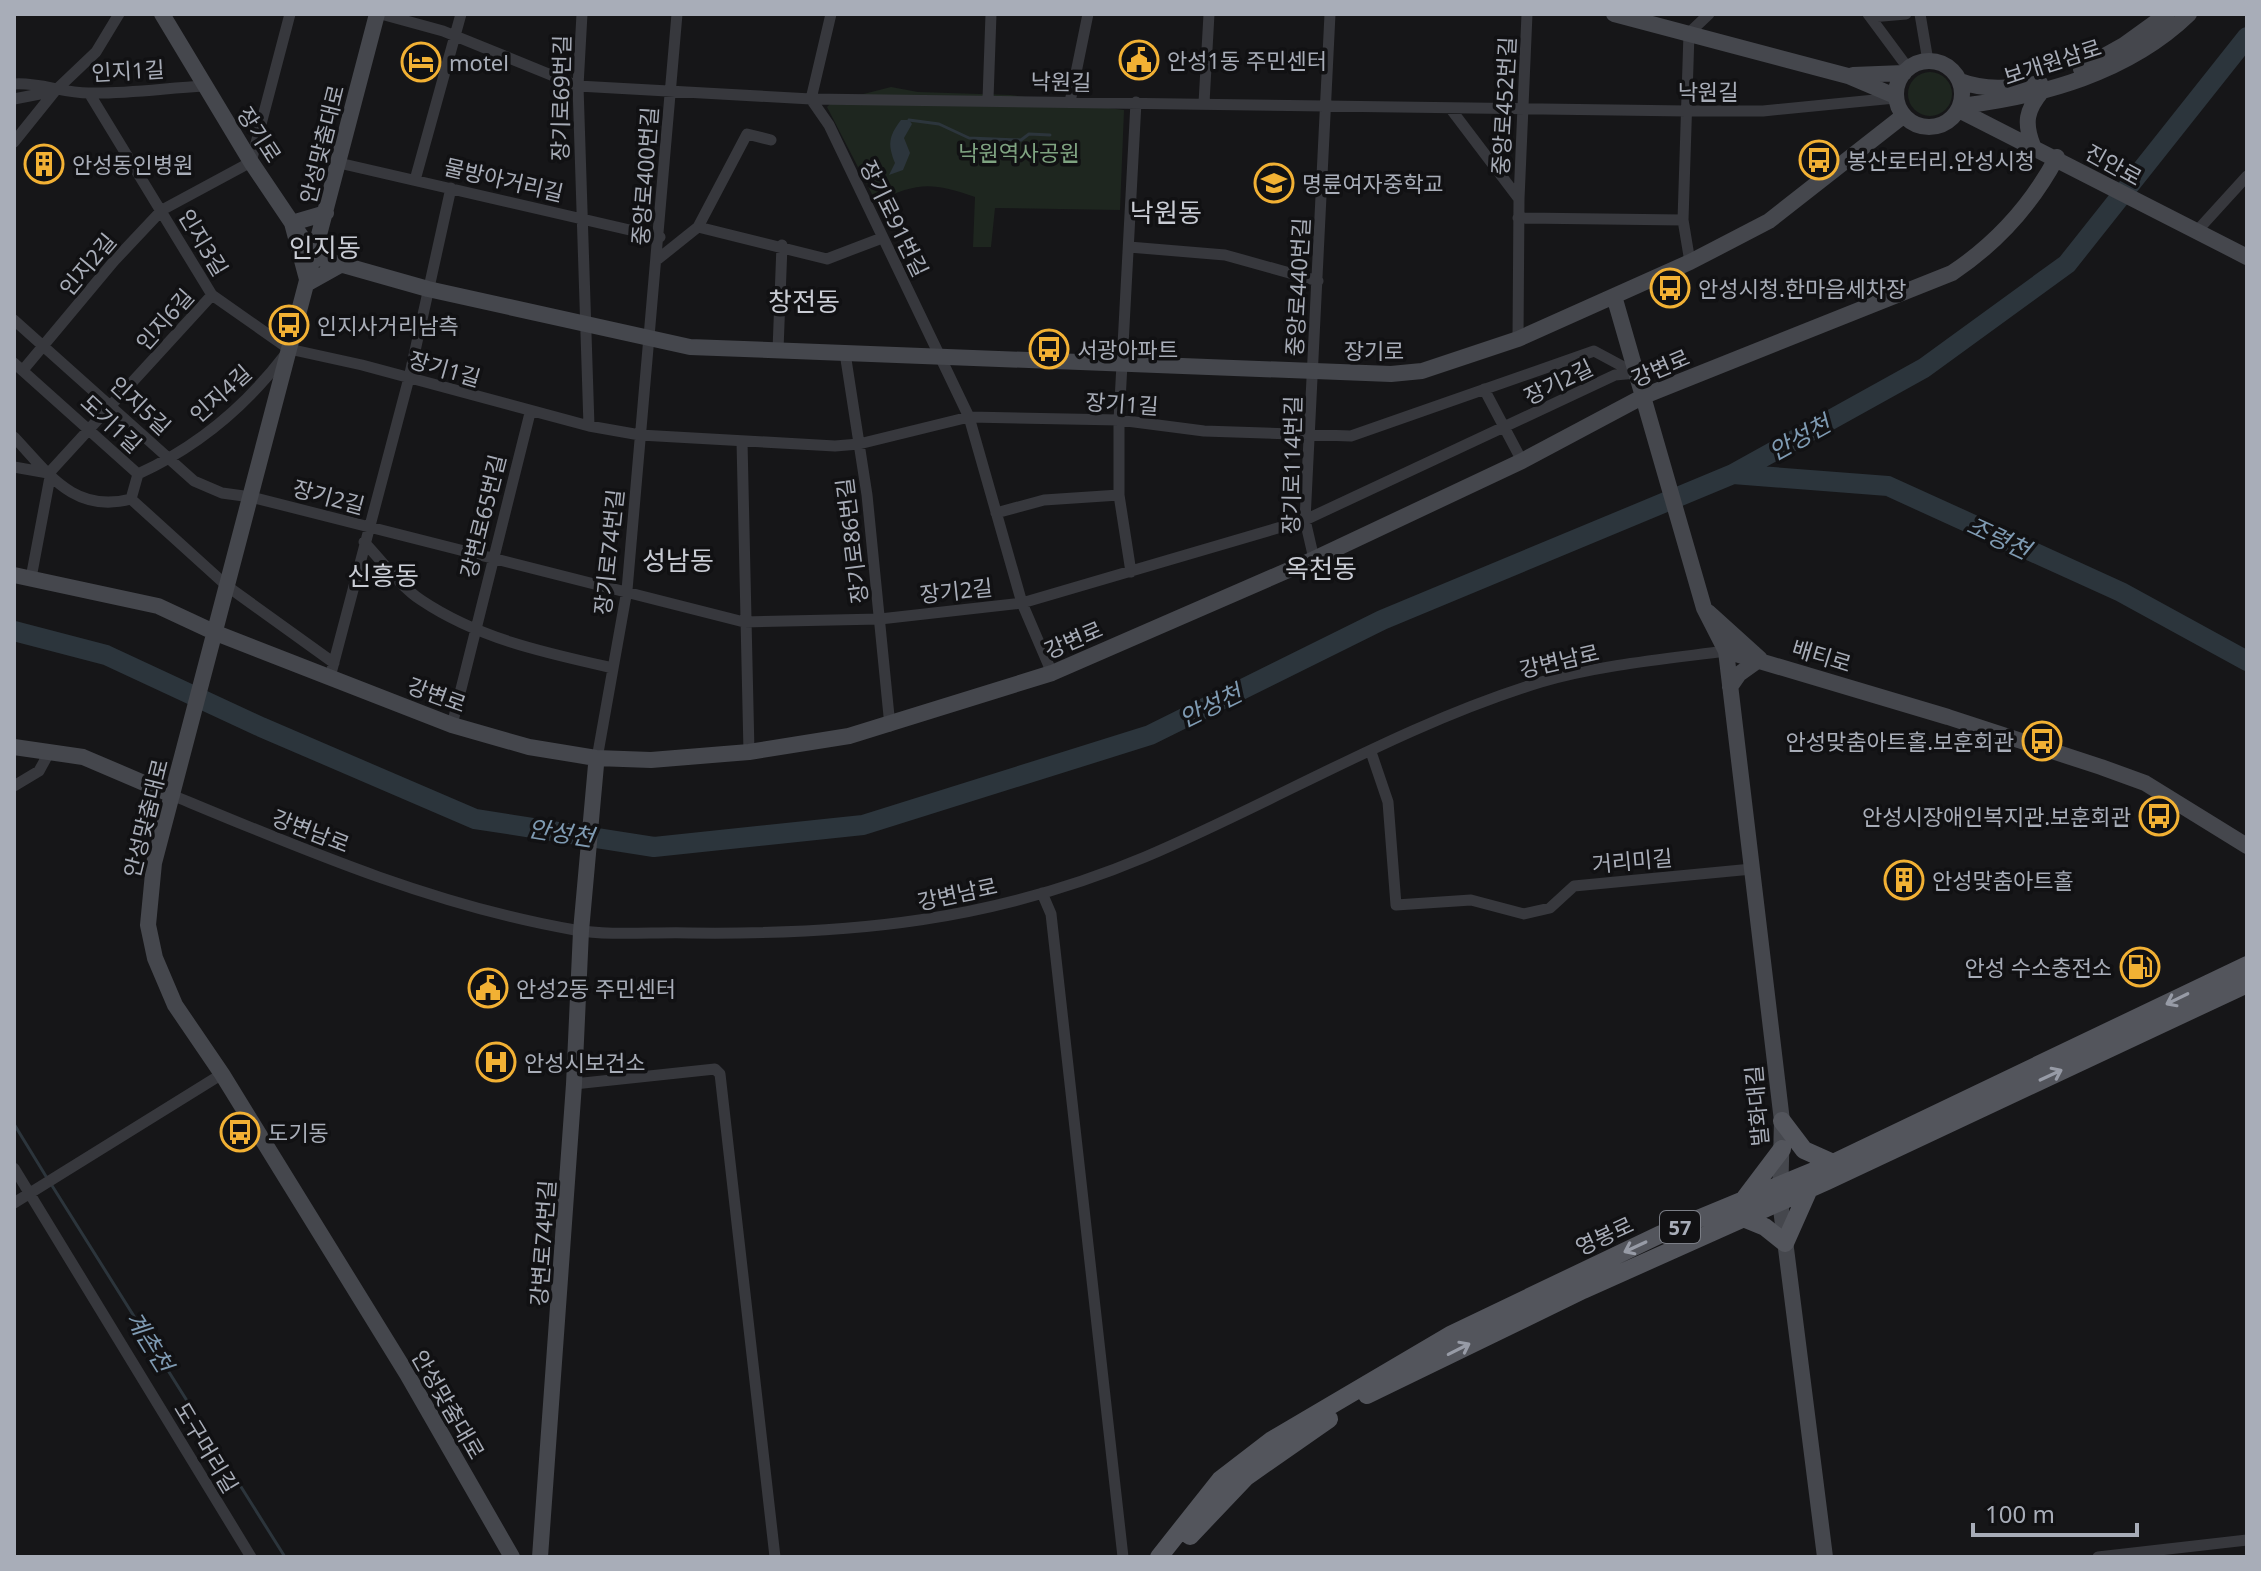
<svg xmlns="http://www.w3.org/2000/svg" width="2261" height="1571" viewBox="0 0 2261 1571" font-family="'Noto Sans','Noto Sans KR',sans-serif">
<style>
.green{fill:#1e261f}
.water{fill:#2c353c}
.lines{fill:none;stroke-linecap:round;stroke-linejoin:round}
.stream{stroke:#2c353c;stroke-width:3}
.river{stroke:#2c353c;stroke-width:20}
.street{stroke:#37383d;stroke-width:11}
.secondary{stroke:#45474d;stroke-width:16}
.primary{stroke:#53555c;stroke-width:18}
.oneway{stroke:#979ba6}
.labels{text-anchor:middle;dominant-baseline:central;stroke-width:7;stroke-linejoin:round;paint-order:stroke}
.shield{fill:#111113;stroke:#7b7e86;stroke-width:2}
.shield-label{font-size:20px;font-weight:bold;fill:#a8adb8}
.poi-label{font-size:22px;fill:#a8adb8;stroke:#111113;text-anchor:start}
.street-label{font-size:22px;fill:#a8adb8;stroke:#111113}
.park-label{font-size:22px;fill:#7fa381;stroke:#111113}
.water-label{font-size:24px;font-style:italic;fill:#7f9bb3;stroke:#111113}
.quarter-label{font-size:26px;fill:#c9ccd4;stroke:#111113}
</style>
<rect width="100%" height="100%" fill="#161618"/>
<!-- green -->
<path class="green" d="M1908 94a22 22 0 1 1 44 0a22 22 0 1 1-44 0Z
M891 87 918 92 1011 95 1124 110 1120 210 995 208 991 247H973L975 197C931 182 918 182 876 202L827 107 832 102Z"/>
<!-- water -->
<path class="water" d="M901 120H909L912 124 904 138 910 153 903 170 889 175 895 163C888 145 888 137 901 120Z"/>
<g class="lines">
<!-- stream -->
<path class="stream" d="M909 120 939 124 969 138 1021 140 1029 134 1050 135
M14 1124 47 1178
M51 1184 285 1557"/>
<!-- river -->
<path class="river" d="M1733 474 1888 486 2121 592 2247 661
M14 631 106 655 261 727 475 819 654 847 863 825 1150 735 1382 620 1733 474 1924 368 2067 264 2247 37"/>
<!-- street -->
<path class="street" d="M381 14 443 31 578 86 811 99 1687 111H1763L1895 98
M582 14 578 86 589 426
M831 14 811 99 829 125 969 417 1022 603 1052 673
M1868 14 1908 68
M1920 14 1928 61
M1871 17 1906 14
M14 84C39 82 63 93 89 93 127 94 166 88 204 86
M89 93 212 295 289 349 362 365 589 426 640 435 835 446 859 444 969 417 1119 420 1204 431 1351 436 1594 351 1635 373
M14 99 55 91
M988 99 991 14
M1070 102 1088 14
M1204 103 1209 14
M1450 108 1519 199
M14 142 55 91 96 52 119 14
M339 163 660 237
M415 180 461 14
M1518 218 1683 220
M698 227 827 259 882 238
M2196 232 2247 176
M1129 247 1225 255 1318 281
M658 259 698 227 747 134 771 140
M1690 262 1683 220 1689 33 1709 14
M14 320 194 481 222 493 251 497 744 622 880 619 1022 603 1305 520 1615 375 1636 373
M1518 339 1519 199 1527 14
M778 350 782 245
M845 353 867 495 890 726
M14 363 138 474
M23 370 114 261 162 210 251 162 290 14
M1484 389 1522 461
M14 437C49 474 74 514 131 499
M742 441 749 752
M14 467 48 473
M49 473 212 295
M138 474 131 499 227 586 334 663
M138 474C197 447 245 407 284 356
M996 513 1044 500 1119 495
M364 542C382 561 400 586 421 600 479 639 546 653 613 668
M1314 559 1305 520 1330 14
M1131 572 1119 495V420L1136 102
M31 578 50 477
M330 677 409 378 451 188
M452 725 530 413
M1371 752 1388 802 1396 905 1471 900 1524 914 1550 908 1574 886 1752 869
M596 764 627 590 677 14
M14 786 39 771 50 751
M172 795C302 849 435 906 575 930 611 936 652 932 689 933 852 935 993 921 1145 857 1277 801 1403 724 1541 682 1600 665 1665 659 1726 651
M1042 893 1051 914 1123 1557
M574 1084 715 1069 720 1074 775 1557
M14 1168 251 1557
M14 1203 222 1074
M2098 1557 2247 1540"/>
<!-- secondary -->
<path class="secondary" d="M162 14 251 162 315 257 428 289 690 347 1391 374 1422 371 1518 339 1690 262 1769 221 1903 116
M377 14 154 863 148 925 155 958 175 1005 222 1074 407 1374 512 1557
M1614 14 1848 76 1895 96
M1896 94a33 33 0 1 1 66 0a33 33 0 1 1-66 0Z
M2081 69 2124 45 2167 14
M1853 75 1904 73
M1960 81C1985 91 2013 88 2040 83
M1961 106C2042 96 2128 73 2189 14
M1959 110 2247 257
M2033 146C2024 123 2026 110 2042 91
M326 213 292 223 308 283 342 264
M1614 296 1704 608 1726 651 1948 717 2101 767 2145 783 2247 846
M14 575 158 606 216 633 452 725 529 747 596 758 651 760 749 752 849 736 1052 673 1314 559 1522 461 1644 396 1952 273C1997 243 2032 204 2057 157
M1708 612 1760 659 1739 674 1730 687
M1726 651 1782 1121 1780 1201 1825 1557
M14 747 83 757 172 795
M540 1557 574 1084 581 931 596 765"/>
<!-- primary -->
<path class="primary" d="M1782 1121 1804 1150 1833 1163
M1745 1198 1782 1149
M1743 1218 1765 1227 1785 1243 1809 1189
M1367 1395 1583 1290 1827 1181 2247 984
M1190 1536 1246 1477 1329 1419
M1159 1557 1220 1480 1272 1440 1452 1334 1659 1235 1833 1163 2247 965"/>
</g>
<!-- one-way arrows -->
<defs><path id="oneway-shaft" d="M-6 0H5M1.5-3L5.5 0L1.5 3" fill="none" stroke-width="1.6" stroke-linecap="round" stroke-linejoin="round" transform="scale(2)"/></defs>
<g class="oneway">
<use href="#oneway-shaft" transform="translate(2177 999) rotate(154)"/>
<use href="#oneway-shaft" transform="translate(2051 1075) rotate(-25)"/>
<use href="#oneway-shaft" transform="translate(1635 1247) rotate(155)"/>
<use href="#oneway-shaft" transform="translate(1459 1349) rotate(-27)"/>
</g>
<!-- icons -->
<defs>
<g id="civic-ring" transform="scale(2)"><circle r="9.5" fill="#111113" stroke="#f2b134" stroke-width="1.5"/><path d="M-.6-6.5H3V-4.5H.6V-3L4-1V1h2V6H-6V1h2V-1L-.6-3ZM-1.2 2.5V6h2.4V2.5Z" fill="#f2b134"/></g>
<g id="hotel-ring" transform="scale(2)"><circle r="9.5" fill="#111113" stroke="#f2b134" stroke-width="1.5"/><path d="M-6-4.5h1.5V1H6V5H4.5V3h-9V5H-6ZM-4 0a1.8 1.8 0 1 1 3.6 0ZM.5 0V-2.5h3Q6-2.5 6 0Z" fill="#f2b134"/></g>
<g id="bus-ring" transform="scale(2)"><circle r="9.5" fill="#111113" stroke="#f2b134" stroke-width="1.5"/><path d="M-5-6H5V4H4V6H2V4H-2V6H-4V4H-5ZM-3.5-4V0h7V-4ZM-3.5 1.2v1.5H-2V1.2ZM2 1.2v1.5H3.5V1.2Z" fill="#f2b134"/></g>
<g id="building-ring" transform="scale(2)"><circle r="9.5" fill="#111113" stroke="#f2b134" stroke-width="1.5"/><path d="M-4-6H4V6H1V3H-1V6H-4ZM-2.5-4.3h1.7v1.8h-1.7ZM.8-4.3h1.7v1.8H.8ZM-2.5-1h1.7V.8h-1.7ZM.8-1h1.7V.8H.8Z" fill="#f2b134"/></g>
<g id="school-ring" transform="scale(2)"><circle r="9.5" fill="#111113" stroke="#f2b134" stroke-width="1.5"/><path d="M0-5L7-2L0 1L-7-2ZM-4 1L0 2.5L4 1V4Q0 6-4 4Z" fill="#f2b134"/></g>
<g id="fuel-ring" transform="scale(2)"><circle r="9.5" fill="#111113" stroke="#f2b134" stroke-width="1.5"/><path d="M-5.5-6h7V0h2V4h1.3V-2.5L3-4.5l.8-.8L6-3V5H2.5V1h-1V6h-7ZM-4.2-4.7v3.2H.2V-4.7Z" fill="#f2b134"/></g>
<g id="hospital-ring" transform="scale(2)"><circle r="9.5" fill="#111113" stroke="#f2b134" stroke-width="1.5"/><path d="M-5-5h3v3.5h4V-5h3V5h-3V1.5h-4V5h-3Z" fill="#f2b134"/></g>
</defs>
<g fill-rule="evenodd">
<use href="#civic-ring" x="1139" y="60"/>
<use href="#hotel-ring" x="421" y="62"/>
<use href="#bus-ring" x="1819" y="160"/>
<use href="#building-ring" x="44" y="164"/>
<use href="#school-ring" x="1274" y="183"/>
<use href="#bus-ring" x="1670" y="288"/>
<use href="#bus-ring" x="289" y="325"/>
<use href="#bus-ring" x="1049" y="349"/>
<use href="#bus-ring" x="2042" y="741"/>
<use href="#bus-ring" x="2159" y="816"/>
<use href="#building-ring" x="1904" y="880"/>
<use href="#fuel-ring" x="2140" y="967"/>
<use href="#civic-ring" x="488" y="988"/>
<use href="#hospital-ring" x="496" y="1062"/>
<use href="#bus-ring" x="240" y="1132"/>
</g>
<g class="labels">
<!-- shield labels -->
<rect class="shield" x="1660" y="1211" width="40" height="32" rx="6"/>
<g class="shield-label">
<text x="1680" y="1227">57</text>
</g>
<!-- poi labels -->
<g class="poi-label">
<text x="1167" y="60">안성1동 주민센터</text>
<text x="449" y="62">motel</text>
<text x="1847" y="160">봉산로터리.안성시청</text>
<text x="72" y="164">안성동인병원</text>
<text x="1302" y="183">명륜여자중학교</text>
<text x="1698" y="288">안성시청.한마음세차장</text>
<text x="317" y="325">인지사거리남측</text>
<text x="1077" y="349">서광아파트</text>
<text x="2014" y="741" text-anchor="end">안성맞춤아트홀.보훈회관</text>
<text x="2131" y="816" text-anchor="end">안성시장애인복지관.보훈회관</text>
<text x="1932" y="880">안성맞춤아트홀</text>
<text x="2112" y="967" text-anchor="end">안성 수소충전소</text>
<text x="516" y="988">안성2동 주민센터</text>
<text x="524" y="1062">안성시보건소</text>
<text x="268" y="1132">도기동</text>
</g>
<!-- street labels -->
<g class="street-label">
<text transform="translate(2052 61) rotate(-18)">보개원삼로</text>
<text transform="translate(128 70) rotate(-3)">인지1길</text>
<text transform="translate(1061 81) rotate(1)">낙원길</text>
<text x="1708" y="91">낙원길</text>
<text transform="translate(560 98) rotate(-89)">장기로69번길</text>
<text transform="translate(1503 106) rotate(-87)">중앙로452번길</text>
<text transform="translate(260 134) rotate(57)">장기로</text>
<text transform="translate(321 144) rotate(-76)">안성맞춤대로</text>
<text transform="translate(2114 164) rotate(29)">진안로</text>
<text transform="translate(644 176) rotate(-86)">중앙로400번길</text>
<text transform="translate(504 179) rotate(13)">물방아거리길</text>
<text transform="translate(895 218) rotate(64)">장기로91번길</text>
<text transform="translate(204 242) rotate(59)">인지3길</text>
<text transform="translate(87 264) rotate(-50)">인지2길</text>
<text transform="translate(1297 287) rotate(-87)">중앙로440번길</text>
<text transform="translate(164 319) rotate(-48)">인지6길</text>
<text x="1374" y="350">장기로</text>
<text transform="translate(1660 367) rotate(-23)">강변로</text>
<text transform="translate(445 368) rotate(16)">장기1길</text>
<text transform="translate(1558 381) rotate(-26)">장기2길</text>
<text transform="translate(220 393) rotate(-42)">인지4길</text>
<text transform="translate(1122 403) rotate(4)">장기1길</text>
<text transform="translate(141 405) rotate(43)">인지5길</text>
<text transform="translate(112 423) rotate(43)">도기1길</text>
<text transform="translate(1291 465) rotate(-89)">장기로114번길</text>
<text transform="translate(329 496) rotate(15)">장기2길</text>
<text transform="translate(482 516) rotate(-76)">강변로65번길</text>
<text transform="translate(851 541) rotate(-97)">장기로86번길</text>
<text transform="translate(608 552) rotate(-84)">장기로74번길</text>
<text transform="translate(956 590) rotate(-6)">장기2길</text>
<text transform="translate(1073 639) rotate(-23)">강변로</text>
<text transform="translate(1822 655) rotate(17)">배티로</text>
<text transform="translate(1559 660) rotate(-13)">강변남로</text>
<text transform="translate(437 694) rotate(20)">강변로</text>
<text transform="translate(145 818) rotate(-76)">안성맞춤대로</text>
<text transform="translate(311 830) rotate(21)">강변남로</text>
<text transform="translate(1632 860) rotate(-5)">거리미길</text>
<text transform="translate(957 893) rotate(-12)">강변남로</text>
<text transform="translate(1756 1106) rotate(-95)">발화대길</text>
<text transform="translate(1604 1235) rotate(-25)">영봉로</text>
<text transform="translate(542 1243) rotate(-86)">강변로74번길</text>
<text transform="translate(449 1404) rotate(60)">안성맞춤대로</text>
<text transform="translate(207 1447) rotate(59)">도구머리길</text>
</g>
<!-- park labels -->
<g class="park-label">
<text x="1019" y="152">낙원역사공원</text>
</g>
<!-- water labels -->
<g class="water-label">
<text transform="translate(1799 437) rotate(-29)">안성천</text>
<text transform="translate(1999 537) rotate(25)">조령천</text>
<text transform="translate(1210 705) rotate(-26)">안성천</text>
<text transform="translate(561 832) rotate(9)">안성천</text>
<text transform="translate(150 1341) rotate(58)">계촌천</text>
</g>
<!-- quarter labels -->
<g class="quarter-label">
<text x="1166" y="212">낙원동</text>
<text x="325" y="247">인지동</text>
<text x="804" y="301">창전동</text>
<text x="678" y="560">성남동</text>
<text x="1321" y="568">옥천동</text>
<text x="383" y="575">신흥동</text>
</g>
</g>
<!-- border -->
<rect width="2261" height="1571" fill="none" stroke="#a8adb8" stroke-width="32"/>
<!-- scale -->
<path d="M1973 1523v12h164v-12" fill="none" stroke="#a8adb8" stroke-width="4"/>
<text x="1985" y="1523" font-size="24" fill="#a8adb8" stroke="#111113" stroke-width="6" paint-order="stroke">100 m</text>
</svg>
